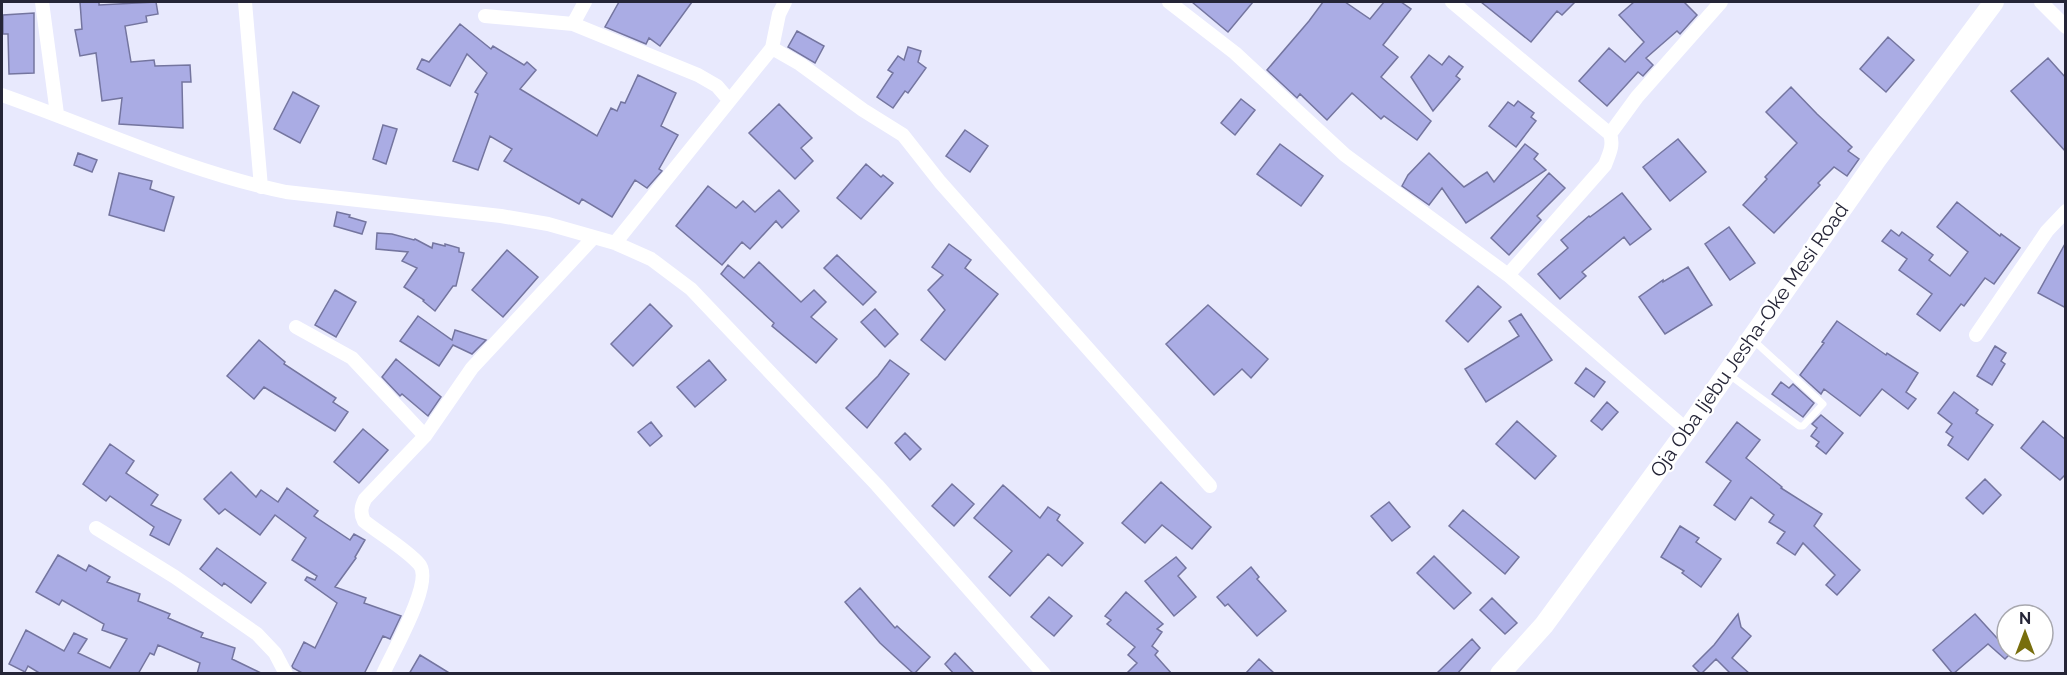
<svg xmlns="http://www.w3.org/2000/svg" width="2067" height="675" viewBox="0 0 2067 675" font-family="Raleway,sans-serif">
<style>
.building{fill:#aaace4;stroke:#74759f;stroke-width:1.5}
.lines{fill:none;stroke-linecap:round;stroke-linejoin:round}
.service{stroke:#fff;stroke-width:7}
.minor{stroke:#fff;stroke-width:14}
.secondary{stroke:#fff;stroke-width:20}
.labels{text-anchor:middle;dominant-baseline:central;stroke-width:4.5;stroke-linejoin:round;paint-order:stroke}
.street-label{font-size:20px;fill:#252537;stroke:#fff}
</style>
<rect width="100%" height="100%" fill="#e8e9fd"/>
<!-- building -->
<path class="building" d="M80 2H99V5L156 2 158 14 146 16 147 22 125 26 131 62 154 60 155 66 190 65 191 82H182L183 128 119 124 122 98 102 101 96 53 80 56 75 30 82 29Z
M619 2H692L660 46 649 38 646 44 605 27Z
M1192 2H1253L1228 32Z
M1323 2H1345L1370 19 1384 2H1401L1411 9 1383 45 1398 57 1381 77 1431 121 1417 140 1384 116 1381 119 1352 93 1327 120 1300 94 1297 98 1267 70 1309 21Z
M1481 2H1575L1562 15 1557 11 1531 42Z
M1634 2H1684L1697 15 1680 34 1677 31 1646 58 1653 65 1643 76 1638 72 1607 106 1579 81 1609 48 1625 62 1644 42 1619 15Z
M34 13V73L9 74 8 34H3V15Z
M460 24 491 49 493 46 524 65 527 62 536 70 520 89 597 136 611 108 617 111 621 102 625 103 638 75 676 93 661 126 678 135 659 169 662 171 647 188 635 180 612 217 582 199 579 204 504 161 512 149 490 136 478 170 453 161 478 94 475 92 487 73 467 54 450 86 417 69 422 59 429 62Z
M797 31 824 46 815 63 788 47Z
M1888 37 1914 60 1886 92 1860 69Z
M908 47 921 51 918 62 926 68 908 93 905 91 893 108 877 97 893 73 888 70 898 56 904 60Z
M1429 55 1442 65 1449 56 1463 67 1456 76 1460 79 1433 111 1411 77Z
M2048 58 2066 78V152L2011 91Z
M1791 87 1817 114 1852 147 1848 151 1859 159 1847 176 1834 167 1818 183 1820 185 1774 233 1743 205 1767 179 1765 177 1797 143 1766 112Z
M293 92 319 106 300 143 274 129Z
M1241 99 1255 110 1235 135 1221 123Z
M1518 101 1534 113 1531 117 1536 121 1516 147 1489 126 1508 102 1514 106Z
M779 104 812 138 801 148 813 161 795 179 749 133Z
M383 125 397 129 386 164 373 159Z
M965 130 988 146 970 172 946 156Z
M1678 139 1706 172 1670 201 1643 167Z
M1280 144 1323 176 1301 206 1257 174Z
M1525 144 1538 154 1534 159 1546 170 1466 223 1442 188 1429 205 1402 186 1408 175 1429 153 1464 187 1487 172 1494 182Z
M78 153 97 160 92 172 74 165Z
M866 164 881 177 883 175 893 183 861 219 837 198Z
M119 173 152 181 150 189 174 197 164 231 109 215Z
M1549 173 1565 188 1537 216 1541 220 1509 255 1491 238Z
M708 186 736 208 743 201 755 212 779 190 799 211 782 228 776 221 750 249 742 242 722 265 676 226Z
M1622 193 1651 229 1630 245 1624 237 1582 272 1586 276 1560 299 1538 274 1568 248 1561 240 1589 216 1590 217Z
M1957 202 2000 236 2001 234 2020 248 1994 284 1985 278 1964 306 1961 304 1940 331 1917 314 1932 294 1899 270 1907 259 1882 241 1891 230 1899 236 1902 232 1933 255 1929 260 1950 276 1968 252 1937 227Z
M337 212 350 215 349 217 366 222 362 234 334 226Z
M1729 227 1755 263 1730 280 1705 244Z
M377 233 392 234 414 240 415 239 432 248 433 243 445 246V244L459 248V252L464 253 456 286H453L435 311 423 301 424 300 404 287 417 268 402 261 408 252 376 249Z
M2066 242V308L2038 293Z
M949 244 971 260 965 268 998 294 945 360 921 340 945 310 928 290 943 275 932 267Z
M507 250 538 277 503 317 472 290Z
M837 255 876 292 863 305 824 268Z
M759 262 801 302 814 290 826 302 811 317 837 339 816 363 772 326 774 323 721 274 728 265 744 278Z
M1688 267 1712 305 1665 334 1639 297 1663 280V282Z
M1478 286 1501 307 1468 342 1446 321Z
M335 290 356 302 336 337 315 325Z
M650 304 672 326 633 366 611 344Z
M1208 305 1268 359 1251 378 1242 369 1214 395 1166 344Z
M875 309 898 334 885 347 861 322Z
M1521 314 1552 360 1486 402 1465 369 1519 336 1509 321Z
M418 316 452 340 455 330 486 340 472 354 453 345 439 366 400 341Z
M1837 321 1886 355 1887 353 1918 373 1906 392 1916 399 1908 409 1882 389 1860 416 1824 389 1821 394 1800 375 1824 343 1822 342Z
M259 340 285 362 284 364 336 398 333 402 348 412 335 431 264 387 254 399 227 376Z
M1995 346 2006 353 2001 361 2005 364 1992 385 1977 376Z
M396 359 441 397 428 416 402 394 400 396 382 377Z
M709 360 726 380 695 407 677 387Z
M890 360 909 374 867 428 846 408 878 376Z
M1586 368 1605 382 1594 397 1575 383Z
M1781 382 1789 388 1793 384 1814 403 1803 417 1772 394Z
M1954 392 1978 410 1976 413 1993 425 1968 460 1948 445 1953 437 1946 432 1952 424 1938 413Z
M1607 402 1618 412 1602 430 1591 421Z
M1821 415 1843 433 1826 454 1816 446 1819 442 1811 436 1817 428 1812 424Z
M1517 421 1556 456 1535 479 1496 444Z
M2043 421 2066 440V474L2060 480 2021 448Z
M651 422 662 436 650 446 638 432Z
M1737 422 1760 440 1746 458 1782 487 1781 488 1822 514 1814 526 1860 570 1837 595 1826 585 1835 575 1803 543 1795 555 1777 543 1785 532 1769 522 1774 515 1751 497 1735 520 1714 505 1731 481 1706 462Z
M363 429 388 450 359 483 334 462Z
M905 433 921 449 910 460 895 443Z
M110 444 134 461 126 473 158 495 151 505 181 520 169 545 150 535 154 527 110 496 106 501 83 484Z
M231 472 256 497 261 490 278 502 287 488 318 511 314 516 350 540 354 534 365 540 355 557 356 558 335 587 366 598 364 603 401 616 390 639 383 636 364 674H304L293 668 292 666 304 642 315 648 337 603 305 580 307 577 315 580 317 576 292 560 306 538 275 515 260 535 225 509 219 514 204 499Z
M1985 479 2001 495 1983 514 1966 498Z
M1161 482 1211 527 1192 549 1162 525 1145 543 1122 523Z
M952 484 974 504 954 526 932 506Z
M1003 485 1040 518 1048 507 1060 515 1057 520 1083 543 1062 566 1048 554 1010 596 989 577 1012 551 974 518Z
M1389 502 1410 527 1392 541 1371 516Z
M1463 510 1519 557 1505 574 1449 526Z
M1680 526 1699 538 1696 542 1721 559 1701 587 1682 573 1684 571 1661 557Z
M217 548 266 583 251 603 224 583 222 586 200 569Z
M58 555 86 571 89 565 110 577 107 582 140 594 138 601 170 614 168 618 203 633 201 637 235 648 232 659 263 674H197L200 663 158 645 154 655 150 653 138 674H41L28 666 25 672 9 664 26 630 64 651 74 633 87 639 78 653 110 668 127 639 102 630 104 624 62 600 59 605 36 592Z
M1434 556 1471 593 1454 609 1417 573Z
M1176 557 1186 568 1178 576 1196 597 1174 616 1145 581Z
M1251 567 1259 577 1257 579 1286 611 1257 636 1228 604 1225 606 1217 597Z
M860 588 895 628 897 626 930 657 914 674 880 643 845 602Z
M1126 592 1163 624 1157 629 1162 632 1152 646 1158 651 1155 655 1172 674H1126L1137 663 1128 655 1135 647 1107 624 1111 620 1105 616Z
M1049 597 1072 616 1054 636 1031 617Z
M1492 598 1517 623 1505 634 1480 610Z
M1738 614 1741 627 1751 636 1732 658 1750 674H1731L1716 659 1701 674 1693 666 1714 645Z
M1975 614 2007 649V651L2011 653 2005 659 1988 644 1953 674 1933 650Z
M1472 639 1480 648 1457 674H1436Z
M955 653 975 674H954L945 664Z
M420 655 451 674H409Z
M1259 659 1275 674H1245Z"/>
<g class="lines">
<!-- service -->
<path class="service" d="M1728 374 1799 426H1803L1823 404 1753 340"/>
<!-- minor -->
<path class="minor" d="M42 2 57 114
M245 2 261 187
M785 2 779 14 772 48 800 64 863 110 903 135 940 182 1210 486
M1169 2 1235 53 1345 155 1508 275 1687 430
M1452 2 1610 134
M2041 2 2066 27
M485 16 573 24 698 75 717 86 729 100
M573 24 585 2
M2 95C96 128 188 172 286 192L501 216 548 224 615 243 651 259 691 289 877 485 1044 674
M615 243 772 48
M1508 275 1605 165C1609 154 1614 146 1610 134L1637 97 1721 2
M296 327 352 358 425 436
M1976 335 2047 231 2066 211
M96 528 175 577 257 634 275 653 286 674
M383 674C392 653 435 581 419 564 406 549 380 534 364 521 360 513 361 507 365 499L425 436 472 368 594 237"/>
<!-- secondary -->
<path class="secondary" d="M1500 674 1544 625 1687 430 1877 159 1994 2"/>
</g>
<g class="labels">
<!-- street labels -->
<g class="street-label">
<text transform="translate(1749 340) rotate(-55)">Oja Oba Ijebu Jesha-Oke Mesi Road</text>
</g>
</g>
<!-- border -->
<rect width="2067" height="675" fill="none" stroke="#252537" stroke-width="6"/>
<!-- north arrow -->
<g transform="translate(2025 633)"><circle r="28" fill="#ffffff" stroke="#a8a8af" stroke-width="1.5"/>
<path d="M0-4.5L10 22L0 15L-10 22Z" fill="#786e0d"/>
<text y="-9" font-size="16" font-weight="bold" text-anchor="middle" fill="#252537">N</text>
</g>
</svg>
